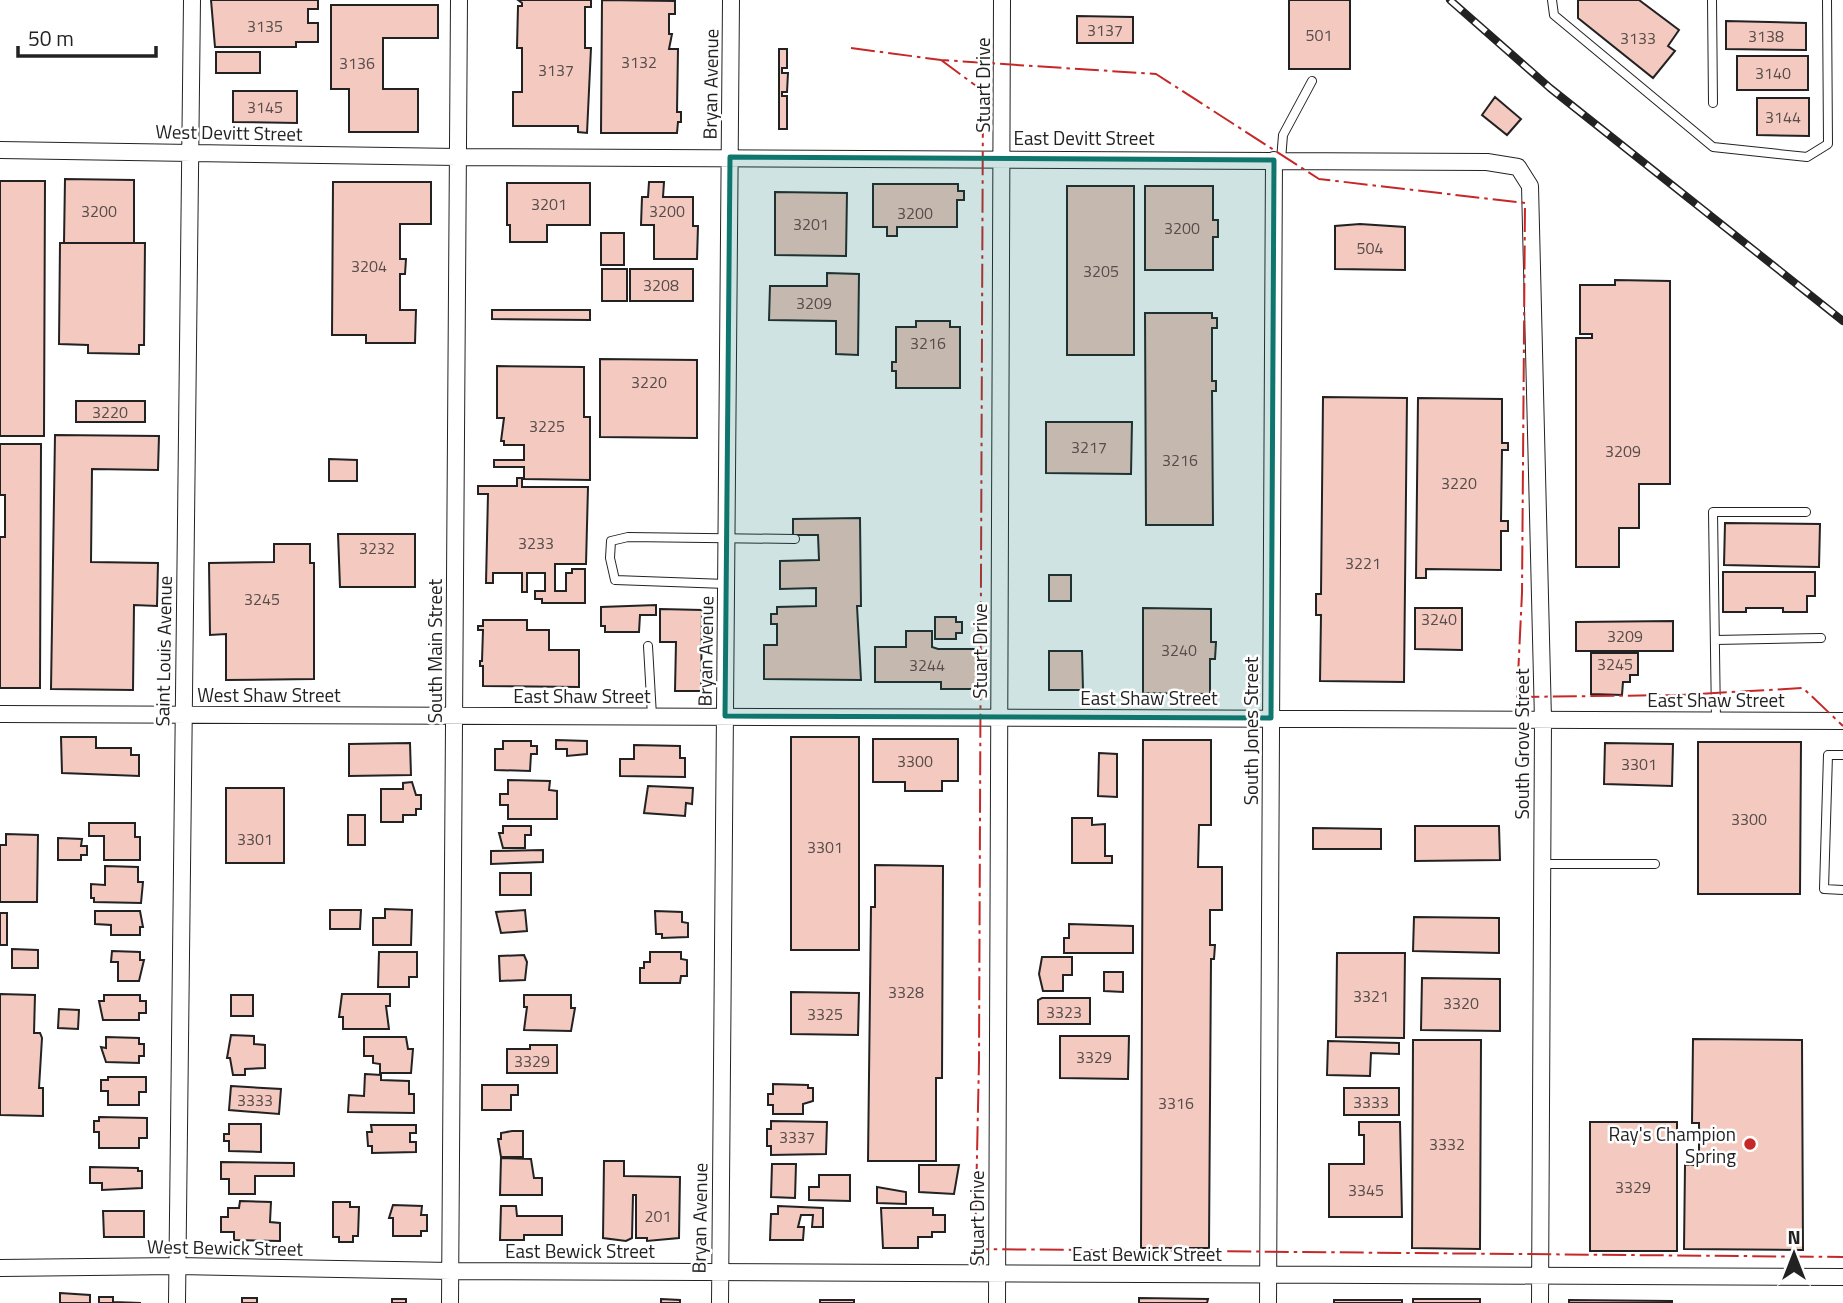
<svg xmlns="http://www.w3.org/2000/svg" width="1843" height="1303" viewBox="0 0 1843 1303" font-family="'Titillium Web',sans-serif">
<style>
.building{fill:#f3c9c0;stroke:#222;stroke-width:2}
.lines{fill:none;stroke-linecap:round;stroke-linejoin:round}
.service-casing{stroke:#222;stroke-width:10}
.minor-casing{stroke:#222;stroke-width:18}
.service{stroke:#fff;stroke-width:8}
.minor{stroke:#fff;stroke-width:16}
.rail-casing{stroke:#222;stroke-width:8}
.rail{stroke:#fff;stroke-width:5;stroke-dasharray:16;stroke-linecap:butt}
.power{stroke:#c62828;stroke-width:2;stroke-dasharray:24 5 3.5 5;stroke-linecap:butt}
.marked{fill:#0f766e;fill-opacity:0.2;stroke:#0f766e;stroke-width:5;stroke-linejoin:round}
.poi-dot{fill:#c62828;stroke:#fff;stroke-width:2.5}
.labels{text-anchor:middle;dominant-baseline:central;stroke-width:5;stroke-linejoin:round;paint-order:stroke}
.number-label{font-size:16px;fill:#564c4a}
.street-label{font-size:19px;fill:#222;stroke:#fff}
.poi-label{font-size:19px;fill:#222;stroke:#fff;text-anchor:end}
</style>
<rect width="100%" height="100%" fill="#fff"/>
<!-- building -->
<path class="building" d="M211 0H318V9H308V23H318V42H296V47H215Z
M518 0H591V7H585V48H591L587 133 578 132V126H513V92H522V48H517L518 6H522V3Z
M602 0 675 1V14H669V34H672L669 49H678L677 112H681V122H678L677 133H601Z
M1289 0H1350V69H1289Z
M1578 0H1639L1679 30 1668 46 1675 51 1653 78 1578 18Z
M331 5H438V38H383V89H418V132H349V89H331Z
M1077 16 1133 17V43H1077Z
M1726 21 1806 23V50L1726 49Z
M779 49H787V68H782V73H788L787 92H782V96H787V129H779Z
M216 52H260V73H216Z
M1737 56H1808V90H1737Z
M233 91H297V123L233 122Z
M1495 97 1521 119 1507 135 1482 115Z
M1757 98H1809V136L1757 135Z
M65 179 134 180V243H64Z
M0 181H45L44 436H0Z
M333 182H431V224H400V259H406L405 274H400V310H416L415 343H366V335H332Z
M649 182H664L663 197H693V226H698L697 259H654V225H641L642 197H648Z
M507 183H590V225H547V242H510V225H507Z
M873 184H958V191H964V200H957V227H897V236H887V227H873Z
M1067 186H1134V355H1067Z
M1145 186H1213V220H1218V237H1213V270H1145Z
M775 192 847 193 846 256 775 255Z
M1360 224 1405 227V270L1335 269V226Z
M601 233H624V265H601Z
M60 243H145L144 345H139V354L88 353V345L59 344Z
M602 269H627V301H602Z
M630 269H693V301H630Z
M827 273 859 274 858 355 836 354V321L769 320 770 286H827Z
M1615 280 1670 281V484H1639V528H1619V567H1576V338H1592V334H1580V285H1615Z
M492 310H590V320L492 319Z
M1145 313H1212V318H1217V328H1212V381H1216V391H1212L1213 525H1146Z
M916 321H950V327H960V388H896V371H892V362H896V327H916Z
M600 359 697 360V438L600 437Z
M497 366 584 367V417H590V480L524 479V467H494V460H524V445H504V441H501L504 418H497Z
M1323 397 1407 398 1404 682 1320 681 1321 615H1316V594H1321Z
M1418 398 1502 399V443H1508V450H1502L1501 521H1508V531H1501V570L1426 569V578H1416Z
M76 401H145V422H76Z
M1046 422H1132L1131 474 1046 473Z
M55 435 159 436 158 470 92 469 91 562 158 563 157 606 134 605 133 690 51 689Z
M0 444H41L40 688H0V537H5V495H0Z
M329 459 357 460V481H329Z
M517 478H522V487H588L586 564H555V591H566V573H572V569H585V603H542V599H535V591H545V573H527V592H522V573H493V583H486L488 494H478V486H517Z
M860 518 861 606H857L861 680 764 679V645H777V624H771V614H777V607L816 606V588L780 589V561L819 560 818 535H793V519Z
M1725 523 1820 524 1819 567 1724 565Z
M338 534H415V587H340Z
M274 544H310V563H314V679L226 680V634L210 635 209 563 274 562Z
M1723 572H1815V596H1807V612H1783V608H1746V612H1723Z
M1049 575H1071V601H1049Z
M656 605V615H640L639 632H605V626H601V607Z
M1143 608 1211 609V642H1216L1215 659H1210V694L1143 693Z
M1415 608H1462V650L1415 649Z
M660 609 702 610 701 691H675L676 642H660Z
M935 617H956V622H962V633H956V639H935Z
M483 620H527V630H549V650H579V687L483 686V666H480V661H482L483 630H478V626H483Z
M1673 621V651H1576V622Z
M906 631H932V647L938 649H979V689H941V682H875V647H906Z
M1049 651H1082L1083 690H1049Z
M1591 653H1638V675H1630V682H1623L1622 695 1591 694Z
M61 737H96V748H131V755H139V776L62 773Z
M791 737H859V950H791Z
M873 739H958V781H942V791H905V782H873Z
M556 740 587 741V754L567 756V749H556Z
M1143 740H1211V825H1199L1198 867H1222V910H1210V945H1215L1214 959H1211L1209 1248H1141Z
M503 741H531V746H537V754H531L530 771 495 770V749H503Z
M1698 742H1801L1800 894H1698Z
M410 743 411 775 349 776V744Z
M1605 743 1673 744 1672 786 1604 784Z
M634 745 680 746V758H685V777L620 776V759H634Z
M1099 753 1117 754V797L1098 796Z
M508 780 550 781 549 790 557 791V819H508V805H500V794H508Z
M412 782 416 795H421V809H416V815H403V822H381V789H403V783Z
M648 786 693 788 692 804 686 803 685 816 644 813Z
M226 788H284V863H226Z
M348 815H365V845H348Z
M1072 818H1092V825L1105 824V856H1112V863H1072Z
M89 823H135V837H140V860H104V836H89Z
M503 826H531V835H525V848H503L499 833H503Z
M1415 826H1499L1500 860 1415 861Z
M1313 828 1381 829V849H1313Z
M6 834 38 835 37 902H0V845H6Z
M58 838 82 839 81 846H87V855H81V860H58Z
M543 850V862L491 864V851Z
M875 865 943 866 942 1078H936V1161H868L871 907H875Z
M105 866 138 867V882H143L141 903 94 902V898H91V884L105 885Z
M500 873H531V895H500Z
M385 909 412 910 411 945H373V918H385Z
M330 910H361L360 929H330Z
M525 910 527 931 501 933 496 912Z
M95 911H140L143 927H140V935H111V925L95 924Z
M655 911 682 912V922L688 923V937L662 938V934H656Z
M0 913H7V945H0Z
M1414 917 1499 918V953L1413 951Z
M1069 924 1133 926V953H1064V938H1069Z
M12 949 38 950V968H12Z
M112 951 140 952V960H144L139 981H118V962H111Z
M379 952H417V977H409V987H378Z
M650 952H681V959L687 960V976H681L680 983H640V968H644V962H650Z
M1337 953H1405L1404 1038 1336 1037Z
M524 955 527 962 525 980 500 981 499 956Z
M1042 957H1072V975H1063V991H1043L1039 974Z
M1104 972H1123V992L1104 991Z
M1422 978 1500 979V1031L1421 1030Z
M791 992 859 993 858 1035 791 1034Z
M0 994 35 995 34 1033H40L42 1038 39 1088H43V1116L0 1115Z
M342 994H390V1006H386L389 1029H343V1017H339Z
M104 995H140V1001H146V1013H139V1020H103L99 1001H104Z
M231 995H253V1016H231Z
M524 995H571V1008H575L571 1031 524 1030 527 1007H524Z
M1042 998H1090V1024H1038V1000Z
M59 1009 79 1010 78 1029 58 1028Z
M231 1035 254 1036V1044L265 1045V1068L245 1069V1075H233L230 1058H227Z
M1060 1036H1129L1128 1079 1060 1078Z
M106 1037 139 1038V1044H144V1056H139V1063L106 1062 101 1047 106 1048Z
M364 1037H406L408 1049H413L411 1073H380V1064L373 1063V1056H364Z
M1693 1039 1802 1040 1803 1250 1684 1249 1685 1165H1699V1123H1692Z
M1413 1040H1481L1480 1249 1412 1248Z
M1328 1041 1399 1043V1054L1371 1053 1370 1076 1327 1075Z
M530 1045H557V1073H507V1049H530Z
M365 1074 381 1075V1080L409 1081V1094H414V1113L348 1112 349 1095 364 1096Z
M108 1077H146V1092H139V1105H108V1091H101V1080H108Z
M773 1084 808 1085V1088H813V1101L803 1104V1114H773V1105H768V1094H773Z
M482 1085H518V1095H511V1110H482Z
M231 1086 281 1089 279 1114 229 1110Z
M1344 1088H1399V1115H1344Z
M99 1117 147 1118V1138H139V1148H99V1132H94V1121H99Z
M771 1121 827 1122 826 1154 771 1155V1146H767V1129H771Z
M1359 1122H1400L1402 1217H1329V1164H1364V1135H1359Z
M1590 1122H1677V1251H1590Z
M229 1124H261V1152L229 1151V1141H224V1134H229Z
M371 1125H416V1133H410V1142H416V1152L372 1153V1146H368L367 1132H372Z
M512 1131H523V1157H501L498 1139H501V1133Z
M501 1158 531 1159 534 1178H542V1195H500Z
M604 1161H624V1176L680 1177 679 1238 647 1241V1238H636V1195H633L632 1238 626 1241 603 1238Z
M221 1162 294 1163V1176H255V1194H229V1179H221Z
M772 1164H796L795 1198 771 1197Z
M919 1165H959L954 1194 919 1192Z
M90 1167 138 1168V1171H142V1188L102 1190V1183H90Z
M819 1175H850V1201L809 1200V1187H819Z
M877 1187 906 1192V1204L877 1203Z
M240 1201 271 1202 270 1222 280 1223V1241L234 1240V1232H221V1217H228V1208H239Z
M333 1202H350V1207H359L358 1236H353V1242H339V1237H333Z
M393 1205 422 1206 421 1215H427V1231H421V1236H393V1218H389Z
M501 1206H516L517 1216H562V1235H524V1240H500Z
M778 1206 823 1208V1227H812L813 1215H801L798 1227H804L803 1240H770L771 1214H778Z
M881 1208H933V1215H945V1232H932V1237H918V1248H883Z
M103 1211H144V1237H104Z
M60 1293 90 1295V1303H60Z
M99 1297H113V1302L141 1303H99Z
M242 1298H257V1303H242Z
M1139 1298 1208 1299 1207 1303H1139Z
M392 1299H406V1303H392Z
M661 1299 680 1300V1303H661Z
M1413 1299H1480V1303H1413Z
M820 1300H854V1303H820Z
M1334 1300H1402V1303H1334Z
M1569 1300 1672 1301V1303H1569Z"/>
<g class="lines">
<!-- service casing -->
<g class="service-casing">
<path id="service" d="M1552 0 1554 15 1713 147 1807 157 1828 144 1827 0
M1712 0 1713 103
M1281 160 1283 135 1312 81
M726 584 615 580 610 558 611 541 628 537 795 539
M1715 640 1821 638
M648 646 652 716
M1716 720 1713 512H1806
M1843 755H1828L1824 889 1843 890
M1542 864H1655"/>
</g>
<!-- minor casing -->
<g class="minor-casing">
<path id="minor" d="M0 150 458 157 1487 162 1518 167 1530 186 1543 720 1540 1303
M0 714 1843 721
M0 1268 178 1266 451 1271 1843 1277
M177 1303 192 0
M450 1303 459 0
M720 1303 731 0
M997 1303 1002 0
M1268 1303 1274 160"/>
</g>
<!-- service -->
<use href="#service" class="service"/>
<!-- minor -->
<use href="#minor" class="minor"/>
<!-- rail casing -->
<g class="rail-casing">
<path id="rail" d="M1450 0 1550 88 1843 321"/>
</g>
<!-- rail -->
<use href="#rail" class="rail"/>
<!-- power -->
<path class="power" d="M851 48 941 60 1156 74 1319 179 1525 203 1522 593 1517 697 1680 695 1803 688 1843 726
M941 60 983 91 979 1061 975 1249 1843 1257"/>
</g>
<!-- marked area -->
<path class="marked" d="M730 157 1274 160 1271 718 725 716Z"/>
<!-- markers -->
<circle class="poi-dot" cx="1750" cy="1144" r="7"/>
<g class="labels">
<!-- number labels -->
<g class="number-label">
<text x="265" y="26">3135</text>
<text x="1105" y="30">3137</text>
<text x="1319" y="35">501</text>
<text x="1766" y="36">3138</text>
<text x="1638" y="38">3133</text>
<text x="639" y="62">3132</text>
<text x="357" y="63">3136</text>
<text x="556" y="70">3137</text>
<text x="1773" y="73">3140</text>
<text x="265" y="107">3145</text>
<text x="1783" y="117">3144</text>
<text x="549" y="204">3201</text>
<text x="99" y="211">3200</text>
<text x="667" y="211">3200</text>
<text x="915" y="213">3200</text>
<text x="811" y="224">3201</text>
<text x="1182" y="228">3200</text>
<text x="1370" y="248">504</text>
<text x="369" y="266">3204</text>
<text x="1101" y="271">3205</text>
<text x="661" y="285">3208</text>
<text x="814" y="303">3209</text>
<text x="928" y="343">3216</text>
<text x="649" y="382">3220</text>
<text x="110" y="412">3220</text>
<text x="547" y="426">3225</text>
<text x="1089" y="447">3217</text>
<text x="1623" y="451">3209</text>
<text x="1180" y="460">3216</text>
<text x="1459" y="483">3220</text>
<text x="536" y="543">3233</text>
<text x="377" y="548">3232</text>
<text x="1363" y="563">3221</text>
<text x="262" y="599">3245</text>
<text x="1439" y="619">3240</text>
<text x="1625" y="636">3209</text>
<text x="1179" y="650">3240</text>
<text x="1615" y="664">3245</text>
<text x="927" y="665">3244</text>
<text x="915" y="761">3300</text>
<text x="1639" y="764">3301</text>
<text x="1749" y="819">3300</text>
<text x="255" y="839">3301</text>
<text x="825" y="847">3301</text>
<text x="906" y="992">3328</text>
<text x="1371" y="996">3321</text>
<text x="1461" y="1003">3320</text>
<text x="1064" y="1012">3323</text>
<text x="825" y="1014">3325</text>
<text x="1094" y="1057">3329</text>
<text x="532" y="1061">3329</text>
<text x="255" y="1100">3333</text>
<text x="1371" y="1102">3333</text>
<text x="1176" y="1103">3316</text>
<text x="797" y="1137">3337</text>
<text x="1447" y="1144">3332</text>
<text x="1633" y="1187">3329</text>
<text x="1366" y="1190">3345</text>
<text x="658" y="1216">201</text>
</g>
<!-- street labels -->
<g class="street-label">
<text transform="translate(710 84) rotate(-89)">Bryan Avenue</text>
<text transform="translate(982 85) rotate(-90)">Stuart Drive</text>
<text transform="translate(229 132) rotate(1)">West Devitt Street</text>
<text x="1084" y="137">East Devitt Street</text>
<text transform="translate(163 651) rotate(-89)">Saint Louis Avenue</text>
<text transform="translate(434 651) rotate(-90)">South Main Street</text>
<text transform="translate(705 651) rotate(-89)">Bryan Avenue</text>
<text transform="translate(979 651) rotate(-90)">Stuart Drive</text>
<text x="269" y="694">West Shaw Street</text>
<text x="582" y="695">East Shaw Street</text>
<text x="1149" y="697">East Shaw Street</text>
<text x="1716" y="699">East Shaw Street</text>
<text transform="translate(1250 731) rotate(-90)">South Jones Street</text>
<text transform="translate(1521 744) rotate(-90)">South Grove Street</text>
<text transform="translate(699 1218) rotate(-89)">Bryan Avenue</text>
<text transform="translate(976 1218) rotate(-90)">Stuart Drive</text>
<text transform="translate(225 1247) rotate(1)">West Bewick Street</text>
<text x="580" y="1250">East Bewick Street</text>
<text x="1147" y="1253">East Bewick Street</text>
</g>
<!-- poi labels -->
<g class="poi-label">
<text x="1736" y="1133">Ray's Champion<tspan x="1736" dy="22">Spring</tspan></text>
</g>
</g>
<!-- north arrow -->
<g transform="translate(1794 1254)" stroke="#ffffff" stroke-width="5" paint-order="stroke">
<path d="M0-5L12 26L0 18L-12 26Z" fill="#222222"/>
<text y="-10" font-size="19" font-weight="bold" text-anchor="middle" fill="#222222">N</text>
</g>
<!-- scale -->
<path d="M18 46v10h138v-10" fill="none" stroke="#222222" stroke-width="3.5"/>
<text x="28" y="46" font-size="21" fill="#222222" stroke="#ffffff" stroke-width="5" paint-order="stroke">50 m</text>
</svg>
